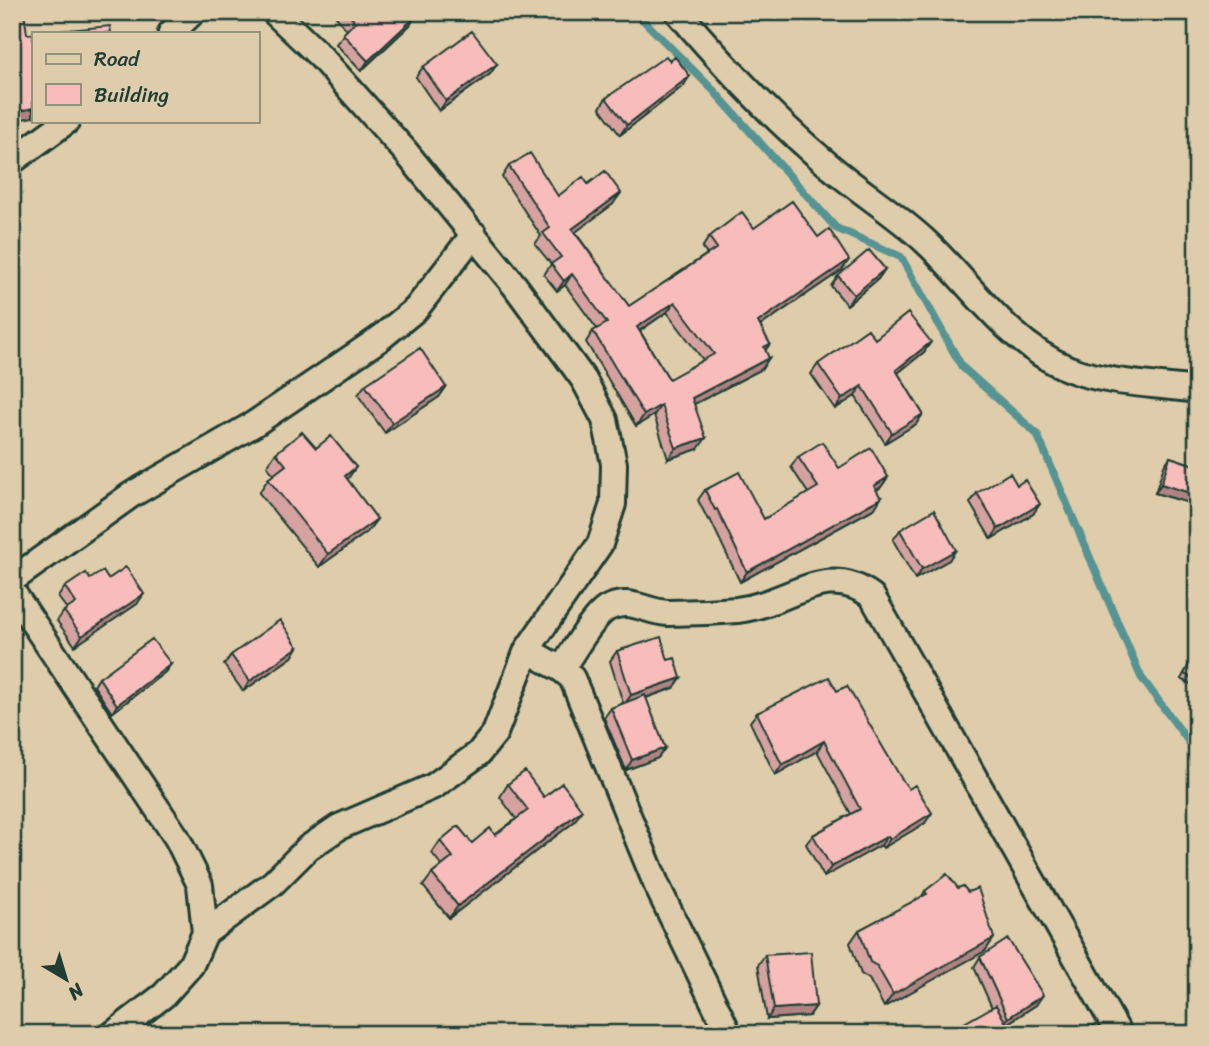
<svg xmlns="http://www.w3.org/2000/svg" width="1209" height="1046" viewBox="0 0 1209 1046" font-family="Sriracha,sans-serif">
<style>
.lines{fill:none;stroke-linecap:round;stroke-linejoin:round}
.stream{stroke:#569393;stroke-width:8}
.minor-casing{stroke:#1f3d34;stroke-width:30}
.minor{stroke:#dfccaa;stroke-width:24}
.wall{fill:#d5a2a0;stroke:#1f3d34;stroke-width:2;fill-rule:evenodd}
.shaded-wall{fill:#ae8482;stroke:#1f3d34;stroke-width:2}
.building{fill:#f8bcba;stroke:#1f3d34;stroke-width:2;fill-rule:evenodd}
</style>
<rect width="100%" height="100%" fill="#dfccaa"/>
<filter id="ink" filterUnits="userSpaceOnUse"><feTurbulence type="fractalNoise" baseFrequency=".0143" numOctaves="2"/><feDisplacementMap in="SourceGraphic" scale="14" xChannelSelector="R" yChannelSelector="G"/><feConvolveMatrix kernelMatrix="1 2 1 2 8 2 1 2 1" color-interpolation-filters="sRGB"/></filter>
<g filter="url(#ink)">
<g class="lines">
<!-- stream -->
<path class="stream" d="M635 12 714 91 836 228 901 257 962 367 1037 434 1141 677 1197 753"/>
<!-- minor casing -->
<g class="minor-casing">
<path id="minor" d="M678 12C724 66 772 118 826 163 858 191 895 213 926 242 971 284 1008 343 1067 368 1106 384 1155 384 1197 390
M171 33 193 12
M12 161 67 121
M12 580 131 495 254 424 379 339 416 309 474 234
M12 591 177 838 200 885 205 933 191 965 164 995 113 1034
M527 650 561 669 572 678 657 886 729 1034
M561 669C572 654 592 618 606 609 629 596 645 612 668 613 691 613 714 612 737 610 790 604 825 561 872 596L1119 1034
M205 933 273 883 308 848 339 827 434 786 478 754 495 733 527 650 600 544 613 504 614 464 605 420 584 380 515 286 405 151 321 57 274 12"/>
</g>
<!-- minor -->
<use href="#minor" class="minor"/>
</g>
<!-- wall -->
<path class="wall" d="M332 12H414L410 25 361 71 336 44 347 30Z
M497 64 490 74 439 111 416 77 423 67Z
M683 86 620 135 600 108 606 98Z
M509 166 558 196 588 184 613 204 575 232 629 306 707 254 702 248 709 237 754 228 842 270 760 326 770 344 765 351 762 369 694 404 698 449 668 459 654 415 636 426 586 342 593 331 597 329 565 285 557 291 544 275 551 264 535 244 541 236 502 177ZM667 312 703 360 669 379 640 331Z
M885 269 878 279 847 305 831 286 838 276Z
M875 339 924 352 898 373 923 414 916 424 885 443 855 396 835 409 811 374 818 364Z
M365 385 446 387 439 397 385 433 358 395Z
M316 448 356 467 347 479 377 519 367 532 319 567 259 493 268 479 274 475 267 466 276 453Z
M798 457 839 468 888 477 881 487 877 490 875 508 740 582 710 519 708 520 698 500 705 490 764 519 808 493 791 467Z
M1170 457 1195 465 1197 463V516H1192L1193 504 1155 493 1164 466Z
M977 493 1033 514 991 539 970 503Z
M900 530 949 560 915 579 893 540Z
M90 579H108L137 604 75 646 57 621 64 611 67 609 58 597 65 587Z
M298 647 292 657 243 691 224 665 231 655Z
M617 651 674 688 646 698 665 748 658 758 626 770 604 718 611 708 623 703 610 661Z
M1194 656H1197V687L1181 679Z
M171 664 165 672 112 713 94 686 99 678Z
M837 691 925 823 883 848 881 845 824 877 806 844 813 835 851 814 817 751 775 775 750 722 757 713Z
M508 784 544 797 574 822 449 918 423 886 432 874 442 866 432 853 440 841 472 843 495 835 516 819 500 797Z
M925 891 994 938 985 951 884 1007 869 979 861 974 850 943 859 930 921 898Z
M765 955 816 1006 809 1016 767 1019 758 965Z
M980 957 1036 1005 1005 1025 992 1008 974 967Z"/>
<!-- shaded-wall -->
<path class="shaded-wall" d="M417 15 410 25 361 71 368 61Z
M497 64 490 74 439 111 446 101Z
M690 76 683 86 620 135 627 125Z
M33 108V117L12 121V113Z
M621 193 613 204 565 240 572 229Z
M849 260 842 270 751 332 758 322Z
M885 269 878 279 847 305 854 295Z
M572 274 565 285 557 291 564 281Z
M675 302 667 312 630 337 637 327Z
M931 342 924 352 889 380 896 370Z
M769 358 762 369 685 409 692 398Z
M862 386 855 396 835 409 842 399Z
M446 387 439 397 385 433 392 423Z
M661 405 654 415 636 426 644 415Z
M923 414 916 424 885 443 892 433Z
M706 438 698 449 668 459 676 448Z
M356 467 347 480 345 476Z
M888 477 881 487 867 496 874 486Z
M1161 484 1197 495V499L1193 504 1155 493Z
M881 498 875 508 740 582 747 572Z
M1040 504 1033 514 991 539 998 529Z
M1197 509V516H1192Z
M377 519 367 532 319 567 328 554Z
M956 550 949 560 915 579 922 569Z
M144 594 137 604 75 646 82 636Z
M298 647 292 657 243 691 250 681Z
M171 664 165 672 112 713 117 705Z
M681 678 674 688 624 705 631 695Z
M824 741 817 751 775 775 782 765Z
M665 748 658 758 626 770 632 760Z
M582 810 574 822 449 918 458 906Z
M932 813 925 823 883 848 890 839Z
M888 836 881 845 824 877 831 867Z
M994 938 985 951 884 1007 893 994Z
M1043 995 1036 1005 1005 1025 999 1034H988L1003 1025 1008 1018Z
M816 1006 809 1016 767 1019 774 1009Z"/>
<!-- building -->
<path class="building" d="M12 12H24L27 34 110 26 111 33H33V108L12 113Z
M347 12H414L417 15 368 61 343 34 355 22Z
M472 31 497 64 446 101 423 67Z
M666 56 670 61 675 57 690 76 627 125 606 98Z
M530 153 558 196 583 177 588 184 605 171 621 193 572 229 629 306 717 248 709 237 742 212 754 228 792 201 818 237 829 229 849 260 758 322 770 344 764 347 769 358 692 398 706 438 676 448 661 405 644 415 593 331 607 323 572 274 564 281 551 264 561 257 543 233 550 228 509 166ZM675 302 714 354 669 379 637 327Z
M869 250 885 269 854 295 838 276Z
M908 313 931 342 896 370 923 414 892 433 862 386 842 399 818 364 868 329 875 339Z
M420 348 446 387 392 423 365 385Z
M302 432 316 448 331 436 356 467 345 476 377 519 328 554 268 479 286 465 276 453Z
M822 442 839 468 871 448 888 477 874 486 881 498 747 572 717 509 715 510 705 490 739 472 764 519 818 487 798 457Z
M1170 457 1197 466V495L1161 484Z
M1010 473 1017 485 1025 480 1040 504 998 529 977 493Z
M934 510 956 550 922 569 900 530Z
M126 567 144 594 82 636 64 611 76 603 65 587 86 573 90 579 103 571 108 579Z
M280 620 298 647 250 681 231 655Z
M661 637 668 660 675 658 681 678 631 695 617 651Z
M152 639 171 664 117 705 99 678Z
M1194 656H1197V680L1184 674Z
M829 677 837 691 847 686 901 778 909 789 915 785 932 813 890 839 888 836 831 867 813 835 860 809 824 741 782 765 757 713Z
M645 695 665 748 632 760 611 708Z
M525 771 544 797 562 783 582 810 458 906 432 874 453 857 440 841 458 826 472 843 490 828 495 835 528 810 508 784Z
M947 874 958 888 963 886 968 892 978 888 994 938 893 994 877 966 870 962 859 930 927 894 925 891Z
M1008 939 1043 995 1008 1018 980 957Z
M811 952 816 1006 774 1009 765 955Z
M996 1005 1006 1023 988 1034H945Z
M1094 1025 1099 1034H1071Z"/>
</g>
<!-- margin -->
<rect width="1209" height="1046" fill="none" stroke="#dfccaa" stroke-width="42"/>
<rect x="21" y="21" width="1167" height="1004" fill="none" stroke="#1f3d34" stroke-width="2.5" filter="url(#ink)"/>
<!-- legend -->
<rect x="32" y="32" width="228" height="91" fill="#dfccaa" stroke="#92937b" stroke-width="2"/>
<rect x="46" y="54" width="35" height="10" fill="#dfccaa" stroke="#92937b" stroke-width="2"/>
<text x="94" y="66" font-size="21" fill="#1f3d34">Road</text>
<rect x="46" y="84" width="35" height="21" fill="#f8bcba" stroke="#92937b" stroke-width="2"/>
<text x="94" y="102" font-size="21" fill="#1f3d34">Building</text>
<!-- north arrow -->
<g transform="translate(66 979) rotate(142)" stroke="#dfccaa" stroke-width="5" paint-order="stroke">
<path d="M0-5L12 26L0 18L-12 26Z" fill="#1f3d34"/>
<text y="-10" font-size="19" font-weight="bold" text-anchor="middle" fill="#1f3d34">N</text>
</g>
</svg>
